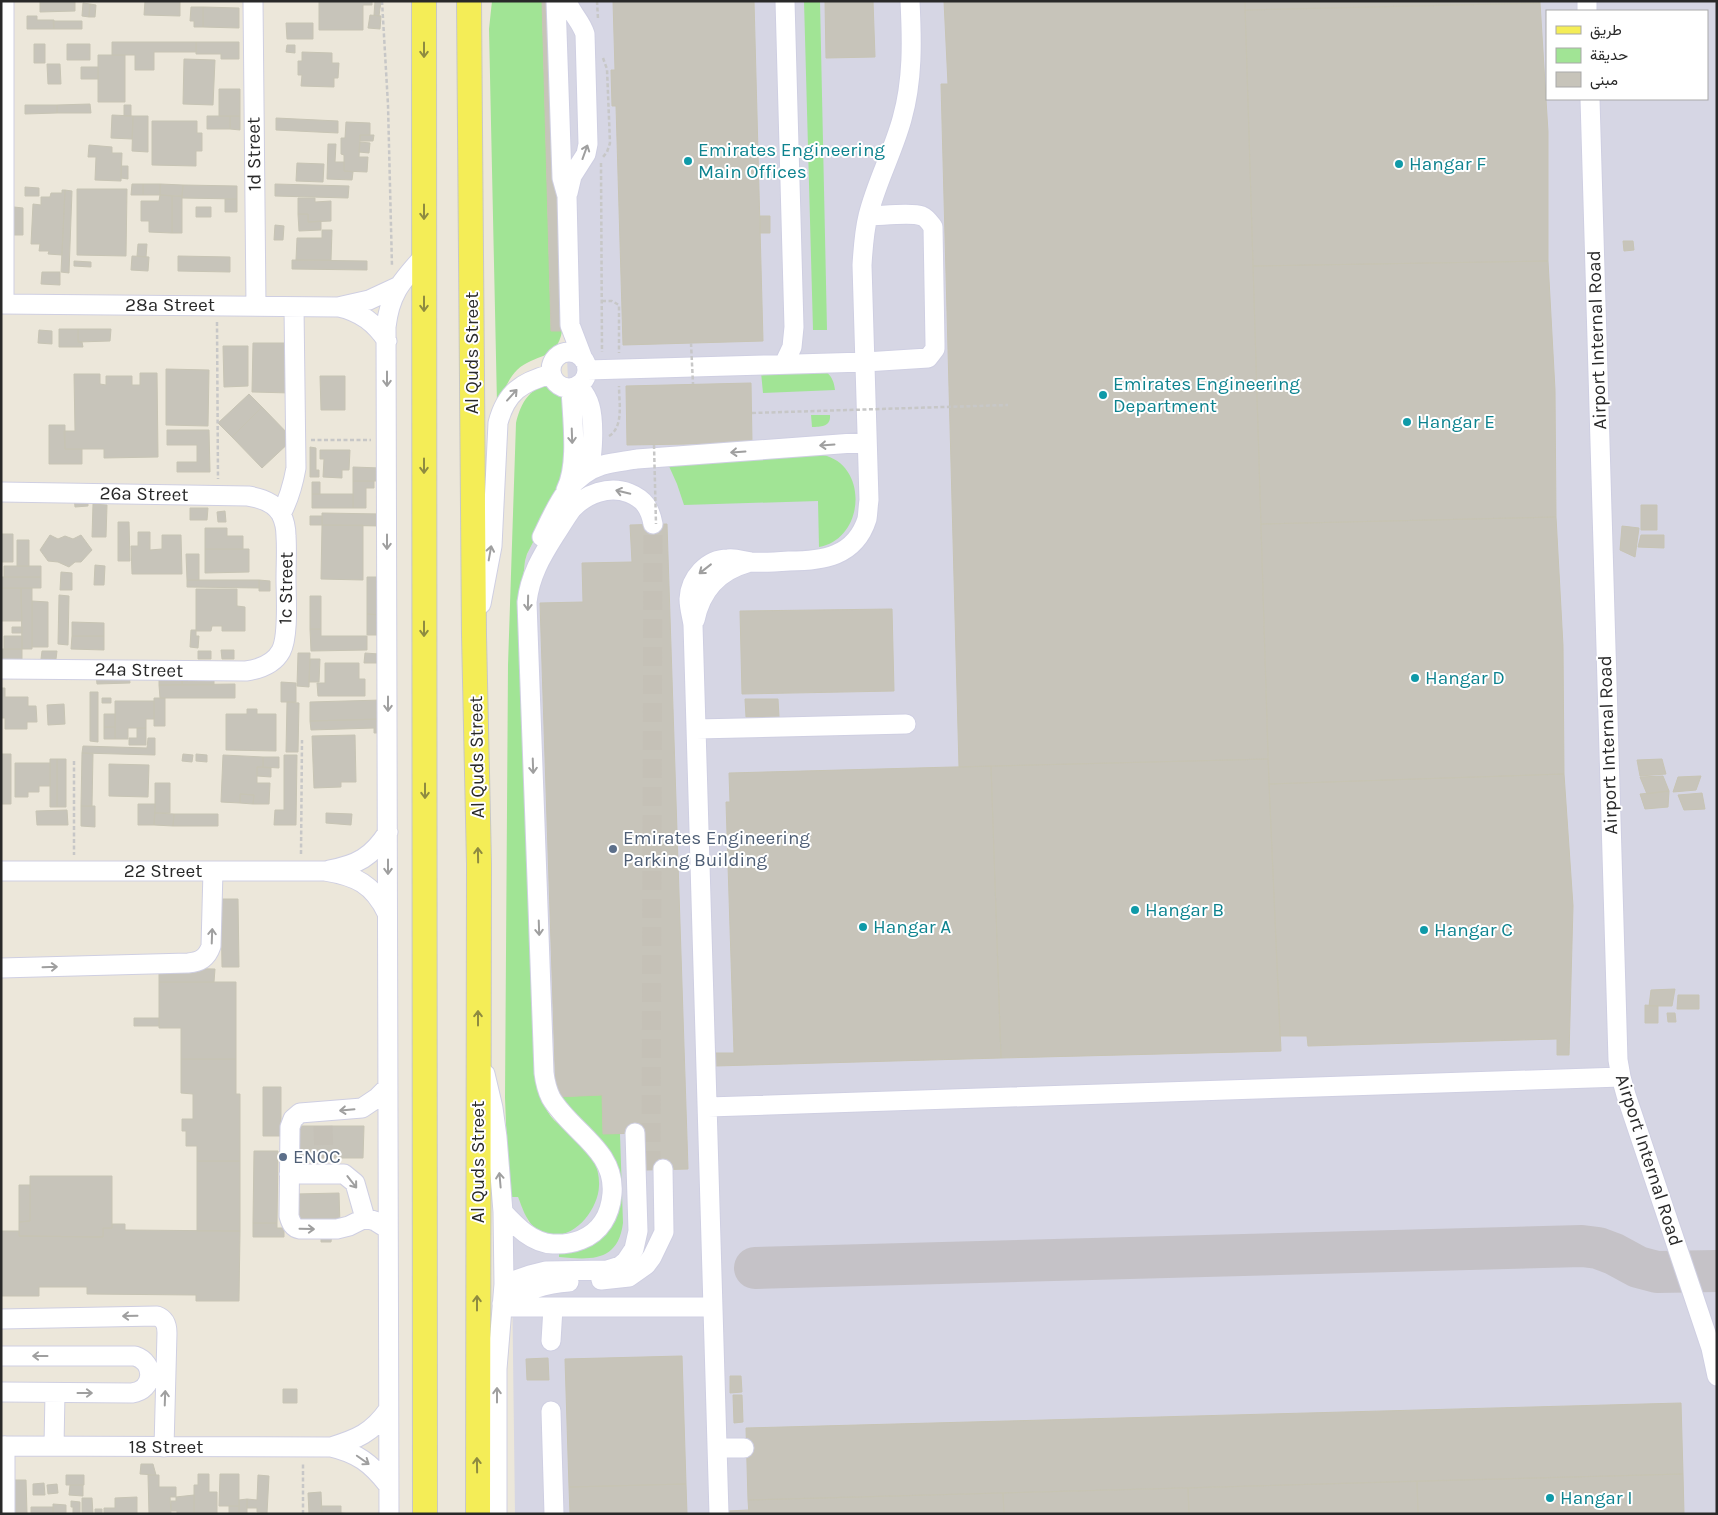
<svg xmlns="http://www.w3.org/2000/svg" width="1718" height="1515" viewBox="0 0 1718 1515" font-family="Karla,Vazirmatn,sans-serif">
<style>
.airport{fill:#d6d6e4;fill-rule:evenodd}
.green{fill:#a1e495}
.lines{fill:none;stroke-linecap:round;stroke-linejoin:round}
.taxiway{stroke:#c5c2c7;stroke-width:42}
.building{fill:#c7c4ba;stroke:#c7c4b4}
.minor-tunnel{stroke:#c5c1b7;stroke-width:19;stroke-dasharray:19 9;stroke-linecap:butt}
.minor-casing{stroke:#cfcfe2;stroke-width:21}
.major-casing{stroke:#c7c7c7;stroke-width:26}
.path{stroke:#c7c7c7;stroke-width:2.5;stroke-dasharray:4 2.5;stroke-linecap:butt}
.minor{stroke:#fff;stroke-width:19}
.major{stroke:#f4ed57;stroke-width:24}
.path-bridge{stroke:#c7c7c7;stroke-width:2.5;stroke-dasharray:4 2.5;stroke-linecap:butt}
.oneway{stroke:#8e8b40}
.oneway2{stroke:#9f9f9f}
.culture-dot{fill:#0f9aa8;stroke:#fff;stroke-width:2}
.service-dot{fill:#5c6f8a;stroke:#fff;stroke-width:2}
.labels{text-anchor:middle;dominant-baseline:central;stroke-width:4;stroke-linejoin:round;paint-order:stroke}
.culture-label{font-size:19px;fill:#0d838f;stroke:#fff;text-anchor:start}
.street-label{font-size:19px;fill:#292929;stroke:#fff}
.service-label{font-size:19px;fill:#4e5e75;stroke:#fff;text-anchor:start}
</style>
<rect width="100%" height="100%" fill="#ece7da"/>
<!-- airport -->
<path class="airport" d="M542 1H1717V1514H515L511 1197H518L529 1223 564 1128 555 1120 546 1109 537 1086 523 579 525 561 527 554 564 482 569 407 566 331H551ZM1547 11H1707V99H1547Z"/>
<!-- green -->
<path class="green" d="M492 1H542L551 331H562C557 361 535 353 517 370 508 379 503 393 497 404L489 29Z
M804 1H820L827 330H813Z
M825 371C832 376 834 382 835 390L763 393 761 372Z
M544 386 556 388 565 396 564 482 527 554 525 561 523 579 537 1086C541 1098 545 1110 554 1120 562 1128 575 1132 582 1141 592 1153 600 1170 599 1186 598 1215 563 1252 534 1227 526 1220 522 1207 518 1197H511L507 1149 505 1098 508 665 516 423C520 406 527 391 544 386Z
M811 415H830C831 427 821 427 812 427Z
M823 455C869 465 865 539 819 547L818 501 684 505 677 484 668 464Z
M602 1095 603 1134H620L623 1223C618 1262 591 1260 559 1257V1253C577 1252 590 1249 603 1237L616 1174 556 1097Z"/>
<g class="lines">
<!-- taxiway -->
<path class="taxiway" d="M755 1268 1582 1246 1598 1248 1614 1254 1638 1267 1657 1272 1717 1271"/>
</g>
<!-- building -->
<path class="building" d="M40 1H75V11L40 12Z
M145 1H180V16L144 15Z
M319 1H372V5H363V30H319Z
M375 1H381L379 16 374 15Z
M542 1H554L562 331H551Z
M613 1H754L763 341 623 345 616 106H612L611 70H615Z
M825 1H873L875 57 826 58Z
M944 1H1245L1268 759 959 767 941 84H948Z
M1245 1H1540V3L1245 10Z
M83 3 90 4 89 17 82 16Z
M1540 3 1548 132V261L1253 266 1245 10Z
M90 4 96 5 95 17H89Z
M191 7H203V27H194V21H190Z
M203 7 239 8V28L203 27Z
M370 15 381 16 380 29 368 28Z
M27 16H37V20H54V29H27Z
M53 21H82V29H54Z
M286 23H313V39H287Z
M112 42H196V52H154V70H135V55H112Z
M196 42H239V59H221V54H196Z
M34 44H45V63H34Z
M67 44H90V60H67Z
M287 45H295V53L286 52Z
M302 52 332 53V63H339L338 78H334V87L301 86 302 75H298V61H302Z
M98 55H125V102H98Z
M184 59 215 60 213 105 183 104Z
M47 64H60L61 84H48Z
M81 67H98V79H81Z
M219 89H240V116H219Z
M90 104 91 113H57V105Z
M25 105H57V113L25 114Z
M124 105H131V116H124Z
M112 115 133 116 132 139 111 138Z
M133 116H148V152L132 151Z
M207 116H230V129H207Z
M230 116H240V130L230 129Z
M276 118 338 121V133L276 130Z
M152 121H197V133H202V151H196V166L152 165Z
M346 122 370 123V135H360L359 157H368L367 172 344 171V155L341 154V138H345Z
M360 135H374L373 141H360Z
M360 142 370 143 369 153 359 152Z
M328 144H336L335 162H344V171L353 172 352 180 327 179Z
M89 145 112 147V153H122L121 181 95 180 96 157H88Z
M297 163 324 164 323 182 296 181Z
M121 166H128V179L121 178Z
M132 184H143V195H131Z
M143 184H160V195H143Z
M160 184 183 185 182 196 160 195Z
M275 184 349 186 348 198 275 196Z
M183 185 237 186V199L182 198Z
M25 187 39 188V196H25Z
M77 189H127L126 256 77 255Z
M62 190H65L62 255 48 254 49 251H39L40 244H31L33 204 41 205V197H50L51 193H62Z
M65 190 72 191 69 273 61 272Z
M160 195 172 196V233L149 232V221H141V201H159Z
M172 196H182V233H172Z
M298 198H315V202L331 201V221L308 222V214H298Z
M225 199H237V212H225Z
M14 207 23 208V235H14Z
M196 207H211V217H196Z
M298 214H308V222L321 221V230L299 231Z
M760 216H770V233H760Z
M275 225 284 226 283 240H274Z
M322 230H332L331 260H296L297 238H322Z
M1623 241H1633L1634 250 1624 251Z
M138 244H147L146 257 137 256Z
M132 256 149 257 148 271 131 270Z
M178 256 230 257V272L178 271Z
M292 260 367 261V270L292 269Z
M74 261 91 262V267L74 266Z
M1548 261 1555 390 1556 517 1261 524 1253 266Z
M42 272H60V285L41 284Z
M59 329H78V342H82L83 347H59Z
M78 329H111L110 341 78 342Z
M39 330 52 331V344L38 343Z
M253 343H291V393L252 392Z
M223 346H248V386L224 387Z
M166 369 209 370 208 426 166 425Z
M140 373H157L158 457 104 458V449H65L64 431H75L74 374H100V384L106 385V376H132V385H140Z
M320 376H345V410H321Z
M751 383 752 443 627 445 626 386Z
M249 394 262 407 232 437 218 423Z
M262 407 293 439 262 468 232 437Z
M49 425H65V449H82V464H49Z
M167 430H209L210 472H177V462H197V445H167Z
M310 447 316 448V470H319V477H310Z
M320 450H350L349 470H342V478L323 477 324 459H320Z
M353 467 380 468V481H353Z
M353 481H374V488H366V508H353Z
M312 482H320V494H312Z
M312 494H353V508H312Z
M74 496H88V506L75 507Z
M93 504 107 505 106 537H92Z
M1641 505H1657V530H1641Z
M190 508H208L207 520H190Z
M225 511 226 522H218L217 512Z
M322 513 381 514V526L322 525Z
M310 516H322V525H310Z
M1556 517 1563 646 1564 774 1269 784 1261 524Z
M118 522H129L130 561H118Z
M667 524 688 1169 646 1170 645 1133 603 1134 602 1095 556 1097 540 603 583 602 582 563 632 562 630 525Z
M322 525H363V580L321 579Z
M1622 526 1639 528 1635 557 1620 550Z
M205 528H227V536H243V549H205Z
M138 532H150V550L162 549V535H181L182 574H132L131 546H138Z
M1 534H13V562H1Z
M50 535 58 539 65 536 73 539 81 535 92 550 81 562H75L69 567 58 562 48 561 40 550Z
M1641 535H1664V548L1638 547Z
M17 540H29V566H17Z
M205 549H249V572L205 573Z
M186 554H199V580H187Z
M95 565 105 566 104 585H94Z
M4 566H41V577H4Z
M61 572 72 573V590H60Z
M1 577H41V588H1Z
M367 577H381L380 615 367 614Z
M187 580H259V588L187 587Z
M259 580 270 581V591H259Z
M1 588H21L22 621H1Z
M21 588H32V649H22Z
M196 589H237V606L245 607V631H222V626H212L211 631H196Z
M59 595 69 596 68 645 58 644Z
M310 596H321V629H310Z
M32 601 48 602V647H32Z
M892 609 894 691 742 694 740 611Z
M367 614 380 615V635H367Z
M72 622 104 623V636H72Z
M12 627H22V633H12Z
M310 629H321V636H367V650L311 651Z
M191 630H196V636H199L198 648 190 647Z
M4 636H22V649H4Z
M72 636H104V650L71 649Z
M1 649H22V660H1Z
M221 650H234V659H222Z
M42 651H57L56 659H41Z
M198 651H211V659H198Z
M298 653H310L309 687 297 686Z
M365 653 379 654V663H364Z
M310 659H320L319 682H309Z
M325 663H359V679H365V696H318L317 683H325Z
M129 673 130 683 97 684 96 674Z
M159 674H182V685H159Z
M182 674H214V685H182Z
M281 682 296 683V702H281Z
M235 684V698H160L159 685Z
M1 688H5V697H28V706H36L37 722H27V729H5V718H1Z
M90 692H98V742L90 741Z
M102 698H111V703H102Z
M154 698H165V726H154Z
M745 699H778L779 717H746Z
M382 700V719L310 721V702Z
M115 701H154V719H146V728H128V739H115Z
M287 702 299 703 298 752H286Z
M64 704 65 724 48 725 47 705Z
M247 709H257V714H276V751L226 750V714H247Z
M104 714H115V727H104Z
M382 719 383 733H374V728L311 730 310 721Z
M104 727H115V739H104Z
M137 728H146V745H129V738H137Z
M355 735 356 782H341V787L314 788 312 736Z
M148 738H155V755L82 753 83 746 147 748Z
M82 753 93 754 92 806H81Z
M1 754H11V804H1Z
M183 754 193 755 192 762 182 761Z
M196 754 207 755V762L196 761Z
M223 755 263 757V767H257V783H270L269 804H253L254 795 240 794V803L221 802Z
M284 755H297L296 825H274L275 810H284Z
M263 757H279V768L263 767Z
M50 759H57V807H50Z
M57 759H66V807H57Z
M1268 759 1281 1051 1001 1058 991 766Z
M1662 759 1666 774 1640 776 1637 760Z
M15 763H50V786H39V792H28V797H15Z
M109 764 149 765 148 797 109 796Z
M991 766 1001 1058 715 1066V1053H734L726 802H730L729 773Z
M257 767 271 768V777L257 776Z
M1564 774 1573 906 1569 1055H1557V1039L1308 1046 1307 1036H1280L1269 784Z
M1663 776 1669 791 1647 794 1640 777Z
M1701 776 1696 790 1673 792 1678 777Z
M155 783H170V813H155Z
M1669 791 1668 807 1645 809 1640 794Z
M1702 793 1705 809 1684 810 1678 795Z
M240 794 254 795 253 804 240 803Z
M138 804H155L154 825H138Z
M81 806H95V827L81 826Z
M67 810 68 825H37L36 811Z
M155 813 174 814 173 826 154 825Z
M326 813 352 814 351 825 326 823Z
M174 814H218V826H173Z
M221 899H238L239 967H222Z
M159 968 215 969 214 982H159Z
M159 982H236V1059H181V1028H159Z
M1675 989 1672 1006H1649L1651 990Z
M1678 995H1699V1009H1677Z
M1645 1005 1658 1006V1023H1645Z
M1667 1013H1675L1676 1022H1668Z
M134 1018H159V1026H134Z
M181 1059H236V1094H240V1161H197V1146H186V1131H182V1119H193V1094L181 1093Z
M263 1087H281V1136H263Z
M297 1126H364L363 1158H297Z
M254 1151H278L277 1223H253Z
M197 1161H240V1231H197Z
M30 1176H112V1228H103V1237L19 1236V1222L30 1221Z
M19 1185H30V1221L19 1222Z
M339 1193 340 1225 296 1226V1194Z
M253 1223H277V1228H284V1237H253Z
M112 1224H125V1230L240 1231 239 1301H196V1295L87 1294V1287H39V1296H1V1231H19V1236L103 1237V1228H112Z
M321 1232 332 1233 331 1242H321Z
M682 1356 686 1484 569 1487 565 1359Z
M548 1358 549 1380H527L526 1359Z
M730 1376H741L742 1392 730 1393Z
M283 1389H297V1403H283Z
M733 1395H742L743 1422 734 1423Z
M1681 1403 1683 1474 748 1500 746 1428Z
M141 1464H153L156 1475 140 1474Z
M198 1474H209V1492H217V1513L194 1514V1485H198Z
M220 1474H239V1506H219Z
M1683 1474 1684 1514H1418L1417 1481Z
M66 1475H84V1485H66Z
M148 1475H159V1487H176V1497H170L171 1514H149Z
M258 1475 269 1476 267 1513 257 1512V1508H247V1499L257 1500Z
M12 1480H26L27 1513H14Z
M1417 1481 1418 1514H1189L1188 1488Z
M44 1483 45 1495H33V1484Z
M57 1484 58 1493 48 1494 47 1485Z
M686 1484 687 1514H570L569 1487Z
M70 1485H83V1496L69 1495Z
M1188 1488 1189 1514H1004L1003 1493Z
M321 1492 322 1514H309L308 1493Z
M1003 1493 1004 1514H749L748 1500Z
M194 1495V1514H177V1511H171V1501H176V1497Z
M137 1497V1514H104V1508H115V1498Z
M82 1498H92L93 1514H82Z
M247 1499V1514H239V1500Z
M71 1501 80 1502V1514H73V1507H71Z
M53 1504 66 1505V1514H53Z
M229 1506H239V1514H229Z
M321 1506H341V1513L351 1514H322Z
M31 1507H53V1514H31Z
M95 1509H102V1514H95Z
M749 1510V1514H727V1511Z"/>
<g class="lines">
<!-- minor-tunnel -->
<path class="minor-tunnel" d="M323 1126 324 1158
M651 1170 653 524"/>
<!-- minor casing -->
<g class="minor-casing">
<path id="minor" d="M4 1V304
M253 1 256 306
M556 1 562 178 567 196 570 325 583 359
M567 1C571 13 581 21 585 34L588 144 586 154 572 176 568 193
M1587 1V11
M1590 99 1618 1060 1621 1077 1626 1095 1711 1348 1717 1376
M1 304 338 307 369 300 397 287
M339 307C361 312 375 323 387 341
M551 370a18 18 0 1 1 36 0a18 18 0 1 1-36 0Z
M784 364 792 347 794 327 785 1
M587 370 865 362 928 358 935 349V343L933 227C930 223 927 218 922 216 911 212 881 216 868 216
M578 385C583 391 588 398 590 406 594 420 594 459 587 472
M566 490C579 464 572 417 571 388
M1 492 248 496C261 498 274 502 281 514 284 520 286 529 286 536 287 550 286 565 286 579 286 597 289 636 281 651 274 664 260 669 246 671L1 669
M281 514C289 499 293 485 296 468L294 307
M542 537C556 508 568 476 603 465 614 462 626 461 637 459L867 442
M481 604 492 546 498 423C506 392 522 382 551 374
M695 620C701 591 718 571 747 563
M696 729 906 724
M329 870C357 865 372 857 388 832
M1 871H325C356 876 373 884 387 913
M1 968 188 963C200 962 207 958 211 946L213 871
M485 1074 493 1108 497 1137 503 1212 504 1284 497 1369V1514
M388 1087 377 1098 362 1108 300 1113 293 1119 290 1127 289 1216C291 1223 293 1228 300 1229H337L349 1226 365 1218 375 1221 388 1229
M708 1107 1621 1077
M289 1174H344L355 1183 365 1218
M503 1212C517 1227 532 1243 553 1244 572 1245 592 1239 603 1222 609 1213 611 1205 612 1194 616 1150 571 1132 551 1098 547 1090 545 1081 544 1073L527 602C530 576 541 557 555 535 561 526 566 517 572 509 586 494 609 485 629 493 644 499 650 508 653 524
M601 1280 629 1277 646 1265 652 1257 664 1232 663 1169
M504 1284 530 1275 546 1271 607 1270 620 1266 626 1261 634 1249 638 1231 635 1133
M502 1304C524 1292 544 1283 569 1282
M502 1307H713
M1 1319 157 1316C165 1319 167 1325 167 1333L164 1447
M551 1341 553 1308
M1 1356H135C156 1363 154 1390 132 1393L1 1392
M551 1411 554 1514
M1 1446 331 1447C357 1453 371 1463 388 1485
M5 1446V1514
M54 1446 55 1393
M331 1447C357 1439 372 1433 388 1410
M717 1448H744
M389 1514 386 327C390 292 402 281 425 255
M719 1514 693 625C692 617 689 608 689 599 690 578 707 559 728 559 736 558 743 561 751 562 763 563 777 562 789 561 822 561 855 557 867 519 868 513 868 506 869 500L862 265C863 249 864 232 868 216 876 183 893 152 902 119 913 80 912 41 910 1"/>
</g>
<!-- major casing -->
<g class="major-casing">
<path id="major" d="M424 1 425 1514
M469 1 474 635 479 864 478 1514"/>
</g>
<!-- path -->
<path class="path" d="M382 1 388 105 392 267
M597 1 598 19
M603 58 607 69 610 143 607 152 603 157
M601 163 602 352
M602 301H612L619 305V353
M217 322 218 479
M609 436C624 427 619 402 619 386
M311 440H371
M74 761V855
M301 854 302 740
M303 1514V1463"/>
<!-- minor -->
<use href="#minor" class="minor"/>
<!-- major -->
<use href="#major" class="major"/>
<!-- path-bridge -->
<path class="path-bridge" d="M691 343 693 384
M752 413 1008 405
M654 445 656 524"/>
</g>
<!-- one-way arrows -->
<defs><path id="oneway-shaft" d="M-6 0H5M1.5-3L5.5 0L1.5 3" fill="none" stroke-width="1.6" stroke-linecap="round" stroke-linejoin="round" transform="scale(1.25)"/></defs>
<g class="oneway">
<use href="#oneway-shaft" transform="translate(424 50) rotate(90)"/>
<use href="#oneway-shaft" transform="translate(424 212) rotate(90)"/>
<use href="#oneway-shaft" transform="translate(424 304) rotate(90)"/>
<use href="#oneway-shaft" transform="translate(424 466) rotate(90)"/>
<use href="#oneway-shaft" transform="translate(424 629) rotate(90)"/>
<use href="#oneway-shaft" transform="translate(425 791) rotate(90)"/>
<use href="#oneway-shaft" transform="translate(478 855) rotate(-91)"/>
<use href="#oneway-shaft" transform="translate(478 1018) rotate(-90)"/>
<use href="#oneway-shaft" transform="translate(477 1303) rotate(-90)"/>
<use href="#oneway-shaft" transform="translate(477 1465) rotate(-91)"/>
</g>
<g class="oneway2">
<use href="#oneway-shaft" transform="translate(585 152) rotate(-70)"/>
<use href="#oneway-shaft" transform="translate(387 379) rotate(90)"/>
<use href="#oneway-shaft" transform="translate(512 395) rotate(-48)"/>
<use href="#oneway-shaft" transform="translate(572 436) rotate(88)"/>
<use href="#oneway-shaft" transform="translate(827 445) rotate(176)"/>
<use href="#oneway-shaft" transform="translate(738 452) rotate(176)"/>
<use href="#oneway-shaft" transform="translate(623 492) rotate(-167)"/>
<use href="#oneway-shaft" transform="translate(387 542) rotate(90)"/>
<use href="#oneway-shaft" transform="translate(490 553) rotate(-80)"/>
<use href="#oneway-shaft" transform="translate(705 569) rotate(142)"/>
<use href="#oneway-shaft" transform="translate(528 603) rotate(91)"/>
<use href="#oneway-shaft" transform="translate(388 704) rotate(90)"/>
<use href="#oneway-shaft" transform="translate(533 766) rotate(88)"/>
<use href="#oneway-shaft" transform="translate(388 867) rotate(90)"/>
<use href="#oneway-shaft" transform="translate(539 928) rotate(88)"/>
<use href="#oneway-shaft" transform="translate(212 936) rotate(-88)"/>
<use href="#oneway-shaft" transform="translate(50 967) rotate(-2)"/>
<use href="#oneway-shaft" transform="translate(347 1110) rotate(175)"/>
<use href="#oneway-shaft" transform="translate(500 1180) rotate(-95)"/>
<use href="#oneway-shaft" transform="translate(352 1182) rotate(52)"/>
<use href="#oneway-shaft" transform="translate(307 1229) rotate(1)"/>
<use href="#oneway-shaft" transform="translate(130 1316) rotate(179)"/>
<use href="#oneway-shaft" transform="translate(40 1356) rotate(180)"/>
<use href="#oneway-shaft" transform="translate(85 1393)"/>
<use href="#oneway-shaft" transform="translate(497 1395) rotate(-90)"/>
<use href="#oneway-shaft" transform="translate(165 1398) rotate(-88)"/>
<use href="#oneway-shaft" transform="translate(363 1460) rotate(35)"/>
</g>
<!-- markers -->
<g class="culture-dot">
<circle cx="688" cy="161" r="5"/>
<circle cx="1399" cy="164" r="5"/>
<circle cx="1103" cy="395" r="5"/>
<circle cx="1407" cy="422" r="5"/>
<circle cx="1415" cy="678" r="5"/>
<circle cx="1135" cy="910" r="5"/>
<circle cx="863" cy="927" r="5"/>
<circle cx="1424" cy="930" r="5"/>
<circle cx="1550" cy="1498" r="5"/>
</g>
<g class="service-dot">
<circle cx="613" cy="849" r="5"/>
<circle cx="283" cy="1157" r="5"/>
</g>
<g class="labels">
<!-- culture labels -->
<g class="culture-label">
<text x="698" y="150">Emirates Engineering<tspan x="698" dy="22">Main Offices</tspan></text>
<text x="1409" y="164">Hangar F</text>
<text x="1113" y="384">Emirates Engineering<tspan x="1113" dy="22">Department</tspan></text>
<text x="1417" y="422">Hangar E</text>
<text x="1425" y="678">Hangar D</text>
<text x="1145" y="910">Hangar B</text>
<text x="873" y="927">Hangar A</text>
<text x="1434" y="930">Hangar C</text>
<text x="1560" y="1498">Hangar I</text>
</g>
<!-- street labels -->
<g class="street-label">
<text transform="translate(254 154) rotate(-91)">1d Street</text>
<text x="170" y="305">28a Street</text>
<text transform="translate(1597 340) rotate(-92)">Airport Internal Road</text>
<text transform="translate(472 353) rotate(-90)">Al Quds Street</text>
<text transform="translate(144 494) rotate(1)">26a Street</text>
<text transform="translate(286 588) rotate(-89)">1c Street</text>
<text transform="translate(139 670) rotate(1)">24a Street</text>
<text transform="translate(1608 745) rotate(-92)">Airport Internal Road</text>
<text transform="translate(477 757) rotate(-91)">Al Quds Street</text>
<text x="163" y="871">22 Street</text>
<text transform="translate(1649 1160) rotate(72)">Airport Internal Road</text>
<text transform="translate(478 1162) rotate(-90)">Al Quds Street</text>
<text x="166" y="1447">18 Street</text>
</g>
<!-- service labels -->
<g class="service-label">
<text x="623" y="838">Emirates Engineering<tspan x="623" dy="22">Parking Building</tspan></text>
<text x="293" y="1157">ENOC</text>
</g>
</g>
<!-- border -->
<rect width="1718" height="1515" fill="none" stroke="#292929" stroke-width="5"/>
<!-- legend -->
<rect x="1546" y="10" width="162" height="90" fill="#ffffff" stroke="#a9a9a9"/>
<rect x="1556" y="26" width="25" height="8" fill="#f4ed57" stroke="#a9a9a9"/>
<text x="1590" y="35" font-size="15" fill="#292929">طريق</text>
<rect x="1556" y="48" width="25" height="15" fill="#a1e495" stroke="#a9a9a9"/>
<text x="1590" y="60" font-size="15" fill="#292929">حديقة</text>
<rect x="1556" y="72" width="25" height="15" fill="#c7c4ba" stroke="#a9a9a9"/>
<text x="1590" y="85" font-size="15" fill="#292929">مبنى</text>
</svg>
